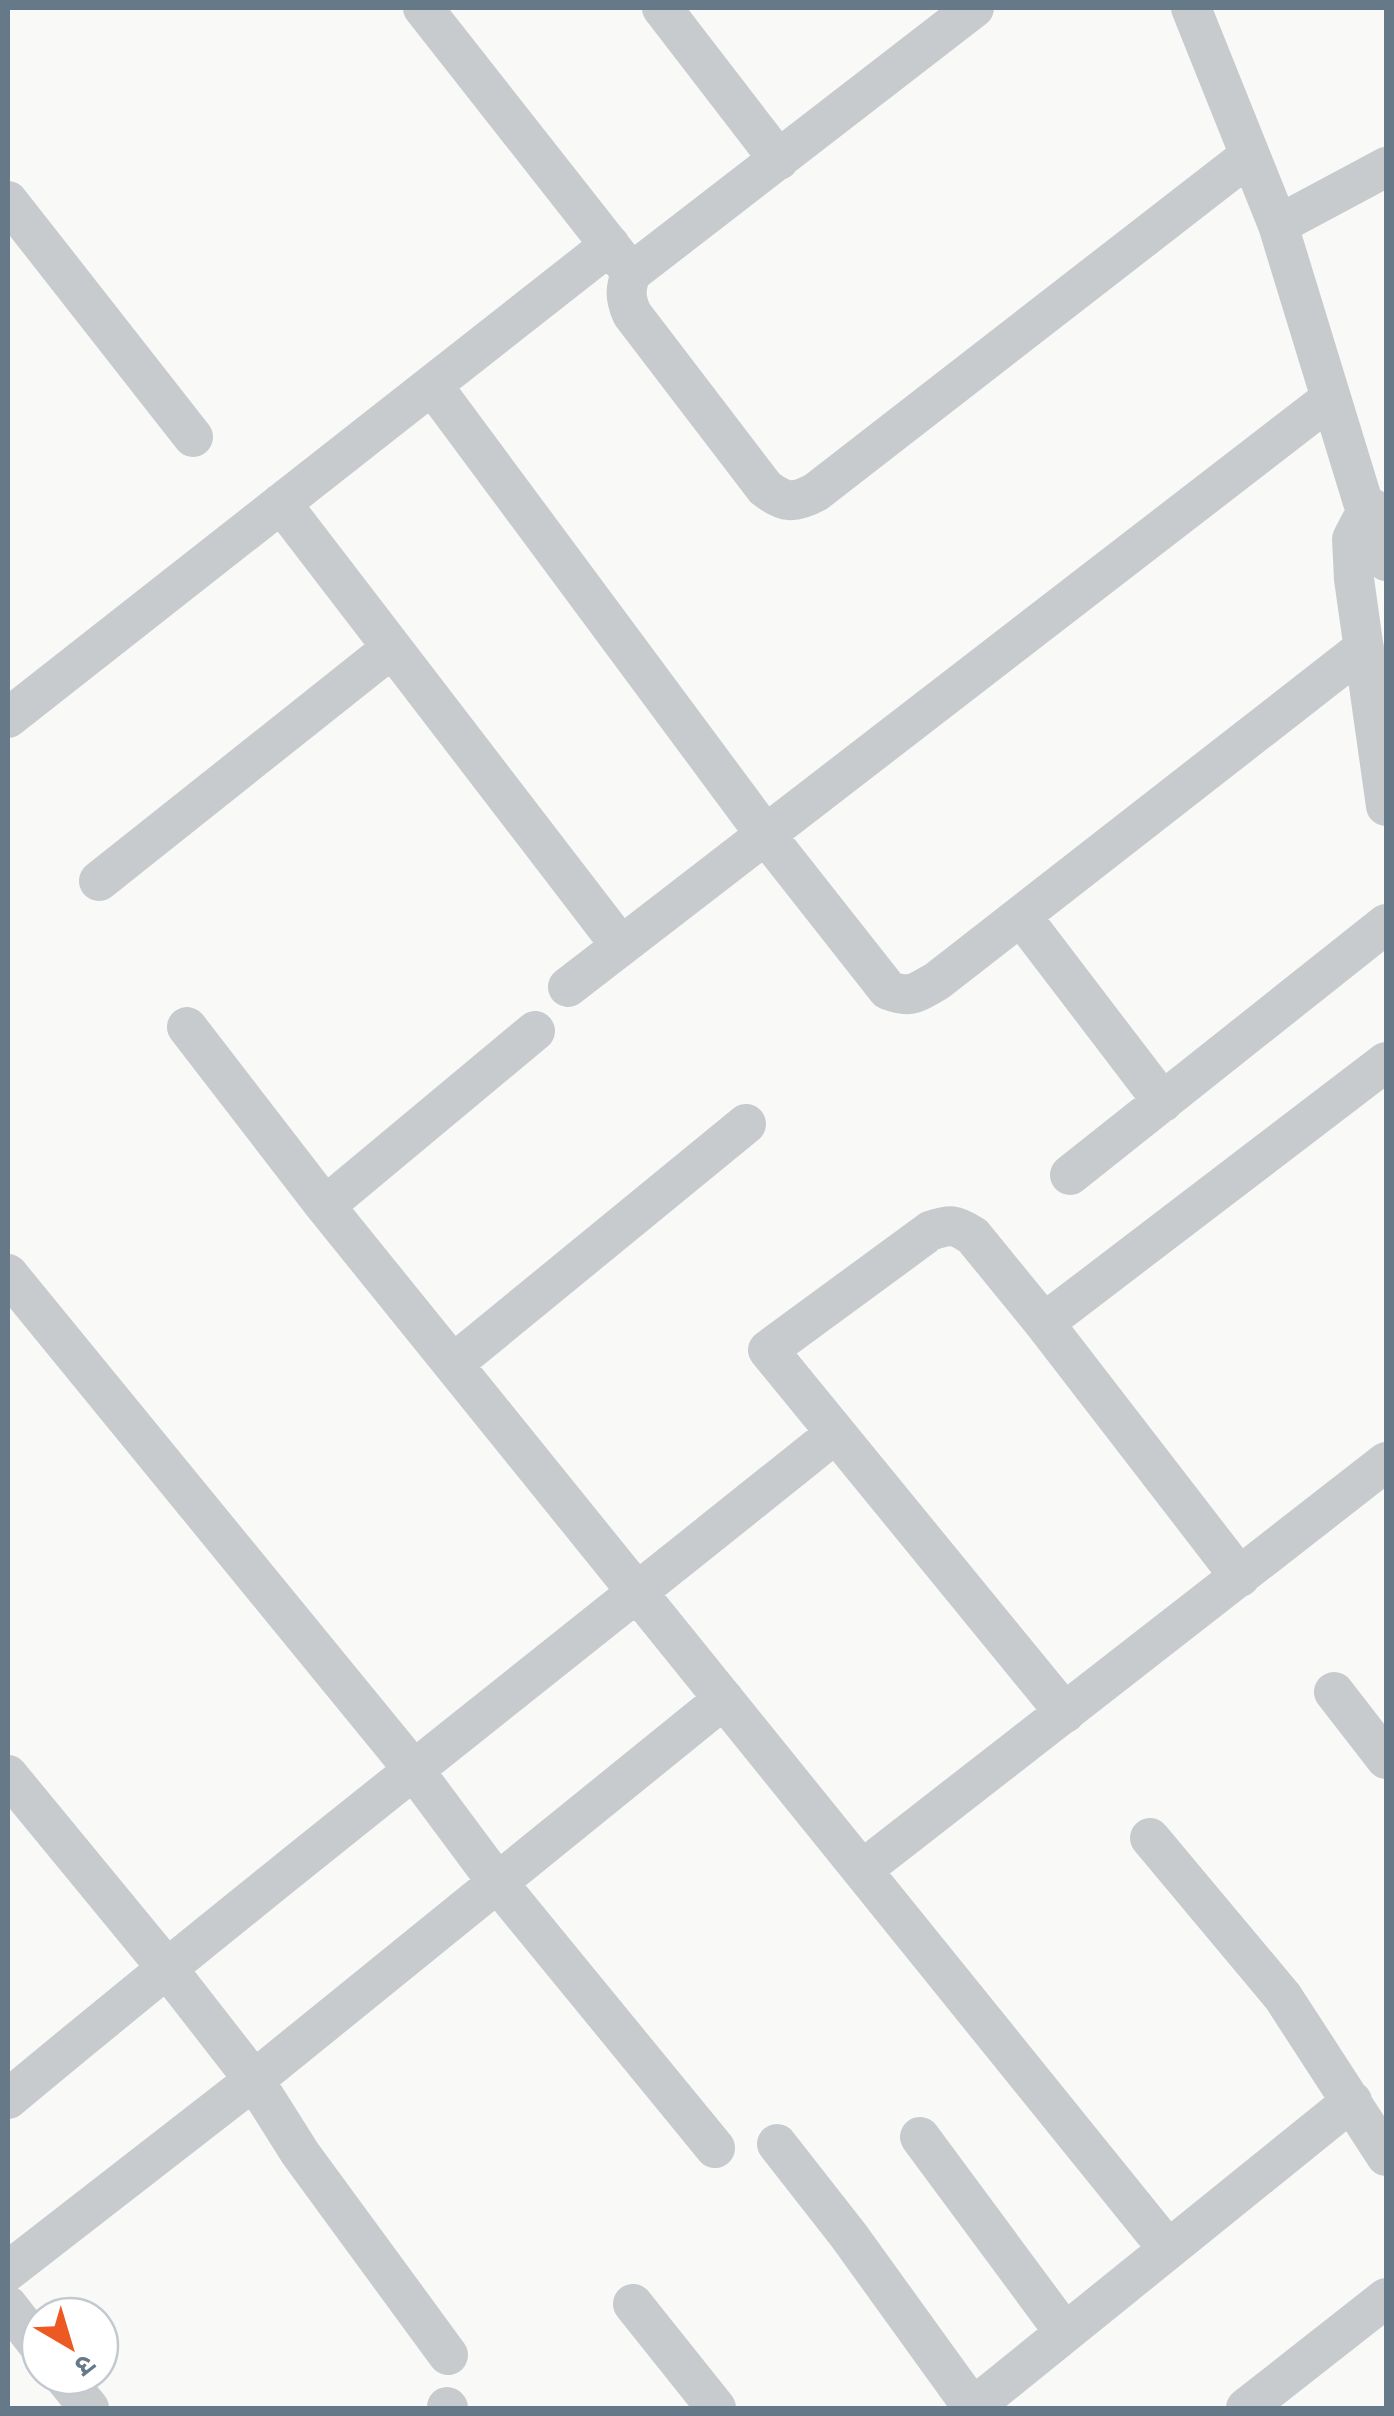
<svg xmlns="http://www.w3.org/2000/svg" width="1394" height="2416" viewBox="0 0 1394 2416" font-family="Quicksand,'Noto Sans Devanagari',sans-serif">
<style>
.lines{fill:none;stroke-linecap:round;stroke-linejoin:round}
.minor{stroke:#c7cbce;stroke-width:40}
</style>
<rect width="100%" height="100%" fill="#f9f9f7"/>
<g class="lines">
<!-- minor -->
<path class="minor" d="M423 8 626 266
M662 8 779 160
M974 8 631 273C625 289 625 298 632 314L765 488C784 503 794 504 816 492L1249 156
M1191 8 1278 225 1366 512 1386 561
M8 201 193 437
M1278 225 1386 167
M432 385 765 834 888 990C911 999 916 993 937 981L1364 648
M281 503 621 946
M1372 508 1366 512 1352 539 1354 579 1386 806
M8 718 610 245
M99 881 392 648
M1021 916 1163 1102
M568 987 1330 399
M187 1027 325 1206 1168 2249
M1070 1175 1386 924
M325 1206 535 1031
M8 1274 413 1769 497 1882 715 2148
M1044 1323 1386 1062
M453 1364 746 1124
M1334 1692 1386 1759
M1065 1713 768 1350 930 1231C950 1224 955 1224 973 1236L1044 1323 1240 1577
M8 1775 166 1967 254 2080 300 2153 448 2355
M1150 1838 1283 1997 1386 2156
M862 1870 1386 1462
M8 2099C280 1873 560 1655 836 1433
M920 2137 1065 2333
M777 2144 849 2236 973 2408
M8 2271 254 2080 724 1699
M633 2304 716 2408
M8 2306 40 2347
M63 2376 89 2408
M447 2407 448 2408
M972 2408 1352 2101
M1246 2408 1386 2298"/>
</g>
<!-- border -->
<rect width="1394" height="2416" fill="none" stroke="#667989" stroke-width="20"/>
<!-- north arrow -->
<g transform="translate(70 2346) rotate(142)"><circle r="48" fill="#ffffff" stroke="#c2c9d0" stroke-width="2.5"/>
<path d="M0-8L18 38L0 25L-18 38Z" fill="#ed5922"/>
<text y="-15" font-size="28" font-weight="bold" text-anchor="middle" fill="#667989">उ</text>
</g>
</svg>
